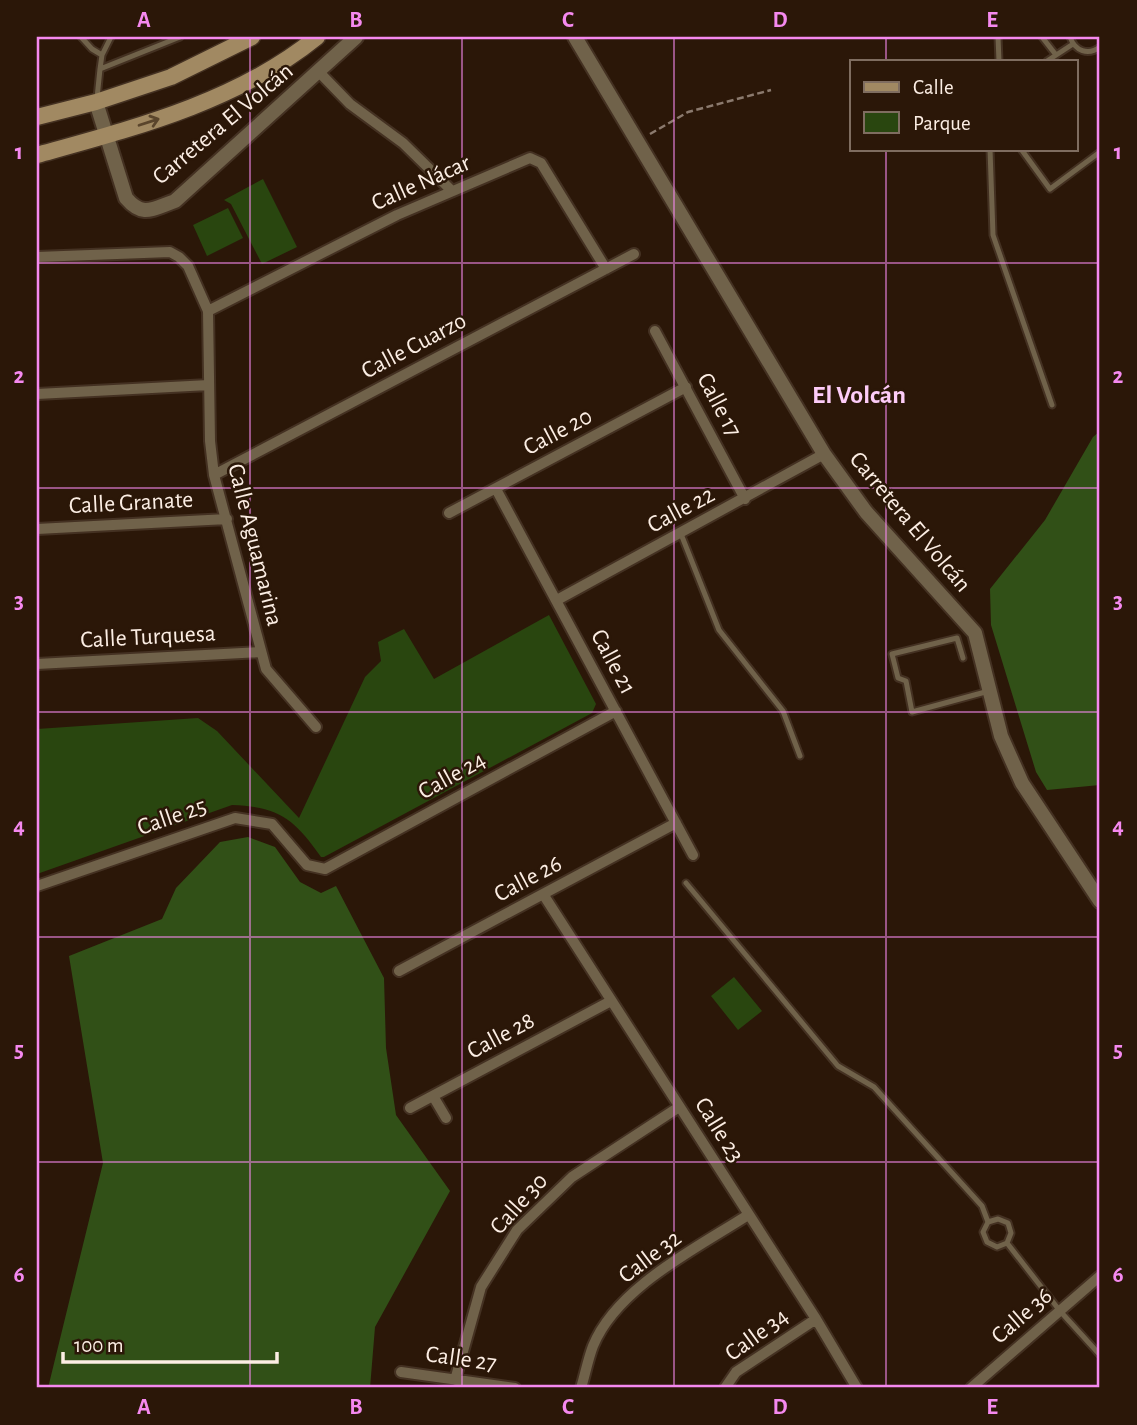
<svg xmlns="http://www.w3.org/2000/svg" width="1137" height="1425" viewBox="0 0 1137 1425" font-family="'Alegreya Sans',sans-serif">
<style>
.green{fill:#29460f}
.forest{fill:#315017}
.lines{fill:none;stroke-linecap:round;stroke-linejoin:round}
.service-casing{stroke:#443122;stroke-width:9}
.minor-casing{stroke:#443122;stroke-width:14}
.tertiary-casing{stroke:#443122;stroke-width:18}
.secondary-casing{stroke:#443122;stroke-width:19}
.path{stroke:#8b7a6e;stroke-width:2.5;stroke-dasharray:7 3.5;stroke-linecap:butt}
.service{stroke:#70624a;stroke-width:5}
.minor{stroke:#70624a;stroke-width:10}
.tertiary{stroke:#70624a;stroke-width:14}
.secondary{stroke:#a18962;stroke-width:16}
.oneway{stroke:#5a452c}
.grid{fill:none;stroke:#f589ef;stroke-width:2;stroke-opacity:0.55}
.labels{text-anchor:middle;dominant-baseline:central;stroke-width:5;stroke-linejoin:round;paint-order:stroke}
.street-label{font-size:24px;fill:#fceee4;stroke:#2b1708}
.neighbourhood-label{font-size:26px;font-weight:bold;fill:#fdccf8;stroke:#2b1708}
.neatline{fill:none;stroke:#f589ef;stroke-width:2.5}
.grid-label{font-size:23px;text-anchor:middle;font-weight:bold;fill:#f589ef}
</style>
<rect width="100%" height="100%" fill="#2b1708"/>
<!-- green -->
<path class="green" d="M263 179 297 247 262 264 231 204 224 200Z
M228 208 243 238 207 256 193 225Z
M549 615 596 704 592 713 324 857H321C294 819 280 807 232 805L37 874V729L198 718 217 731 299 818 365 677 381 661 378 642 404 629 434 679Z
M734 977 762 1011 738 1030 711 996Z"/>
<!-- forest -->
<path class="forest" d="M1100 431V785L1047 790 1036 772 991 625 990 589 1045 520 1093 437Z
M248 837 275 847 300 882 321 893 336 886 384 978 386 1048 396 1115 450 1191 375 1327 370 1388H48L103 1163 69 956 162 919 176 888 220 842Z"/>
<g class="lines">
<!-- service casing -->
<g class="service-casing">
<path id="service" d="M81 37 92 49 102 55
M998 37 999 61
M1042 37 1056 55
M1070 37C1075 51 1088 56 1100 47
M1047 61 1073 44
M100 69 102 55 111 37
M97 98 100 69 180 37
M990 149 993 235 1052 405
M1021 149 1050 189 1100 152
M681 534 719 630 783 711 800 756
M963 658 957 638 892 654 898 678 906 681 912 712 989 691
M686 883 838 1066 874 1087 982 1206 988 1222 983 1232 987 1242 997 1247 1007 1243 1011 1233 1008 1223 998 1219 988 1222
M1007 1243 1060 1311 1100 1355"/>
</g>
<!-- minor casing -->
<g class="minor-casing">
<path id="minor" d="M319 72 350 104 403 143 452 191
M37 257 170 252 179 257 188 266 208 311 210 441 214 475 266 669 316 727
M208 311 397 215 530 158 541 163 606 269
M655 331 745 499
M37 394 209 385
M214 475 634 254
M496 489 693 855
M449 513 686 387
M37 529 227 519
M557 600 824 454
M37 664 261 652
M37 886 235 818 272 824 307 865 325 869 616 711
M543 894 816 1319 857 1388
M399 971 676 823
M433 1096 446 1118
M410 1108 611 1001
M401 1372 515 1388
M455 1380 481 1287 517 1230 572 1177 679 1107
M581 1388C585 1375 588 1359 593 1346 617 1287 697 1248 748 1215
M725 1388 736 1372 816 1319
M971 1388 1100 1276"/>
</g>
<!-- tertiary casing -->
<g class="tertiary-casing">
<path id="tertiary" d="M575 37 824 454 866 512 975 633 1001 736 1022 783 1100 901
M96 102 126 198C143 218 152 209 175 201L356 37"/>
</g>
<!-- secondary casing -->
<g class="secondary-casing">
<path id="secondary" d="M37 117 96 102 171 77 252 37
M37 155C134 128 237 102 317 37"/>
</g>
<!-- path -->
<path class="path" d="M650 134 688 112 771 90"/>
<!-- service -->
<use href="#service" class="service"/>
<!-- minor -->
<use href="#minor" class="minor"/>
<!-- tertiary -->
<use href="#tertiary" class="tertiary"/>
<!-- secondary -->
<use href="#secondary" class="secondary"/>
</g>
<!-- one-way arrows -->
<defs><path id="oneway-shaft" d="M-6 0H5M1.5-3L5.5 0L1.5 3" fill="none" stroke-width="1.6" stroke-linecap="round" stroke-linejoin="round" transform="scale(1.75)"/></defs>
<use class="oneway" href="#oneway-shaft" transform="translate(149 122) rotate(-18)"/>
<!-- grid -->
<path class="grid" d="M250 37V1388M462 37V1388M674 37V1388M886 37V61M886 149V1388M37 263H1100M37 488H1100M37 712H1100M37 937H1100M37 1162H1100"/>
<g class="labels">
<!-- street labels -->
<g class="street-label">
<text transform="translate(223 124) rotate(-40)">Carretera El Volcán</text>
<text transform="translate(421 183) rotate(-24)">Calle Nácar</text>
<text transform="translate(414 346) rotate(-28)">Calle Cuarzo</text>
<text transform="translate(719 405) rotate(62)">Calle 17</text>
<text transform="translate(558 432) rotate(-28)">Calle 20</text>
<text transform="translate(131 503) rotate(-3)">Calle Granate</text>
<text transform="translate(681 510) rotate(-28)">Calle 22</text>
<text transform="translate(910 522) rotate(50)">Carretera El Volcán</text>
<text transform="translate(255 545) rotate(76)">Calle Aguamarina</text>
<text transform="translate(148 637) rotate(-3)">Calle Turquesa</text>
<text transform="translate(613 662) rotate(62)">Calle 21</text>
<text transform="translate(452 776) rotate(-29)">Calle 24</text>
<text transform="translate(172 817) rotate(-19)">Calle 25</text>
<text transform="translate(528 879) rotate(-28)">Calle 26</text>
<text transform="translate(501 1036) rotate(-28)">Calle 28</text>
<text transform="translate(719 1130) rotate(58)">Calle 23</text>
<text transform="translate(519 1204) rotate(-48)">Calle 30</text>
<text transform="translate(650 1257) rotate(-37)">Calle 32</text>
<text transform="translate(1022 1316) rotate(-41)">Calle 36</text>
<text transform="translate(757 1335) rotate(-36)">Calle 34</text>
<text transform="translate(461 1359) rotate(8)">Calle 27</text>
</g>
<!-- neighbourhood labels -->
<g class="neighbourhood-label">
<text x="859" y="395">El Volcán</text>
</g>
</g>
<!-- border -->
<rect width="1137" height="1425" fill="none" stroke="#2b1708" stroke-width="77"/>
<!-- legend -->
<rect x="850" y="60" width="228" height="91" fill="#2b1708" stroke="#7f6d60" stroke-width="2"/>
<rect x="864" y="82" width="35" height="10" fill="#a18962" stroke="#7f6d60" stroke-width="2"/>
<text x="913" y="94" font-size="21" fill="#fceee4">Calle</text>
<rect x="864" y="112" width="35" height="21" fill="#29460f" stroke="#7f6d60" stroke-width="2"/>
<text x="913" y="130" font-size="21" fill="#fceee4">Parque</text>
<!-- scale -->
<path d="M63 1352v10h214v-10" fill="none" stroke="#fceee4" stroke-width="3.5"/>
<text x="74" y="1352" font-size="21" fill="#fceee4" stroke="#2b1708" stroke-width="5" paint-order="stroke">100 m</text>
<rect x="38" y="38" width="1060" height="1348" class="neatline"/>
<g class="grid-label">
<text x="144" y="27">A</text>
<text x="356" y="27">B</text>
<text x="568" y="27">C</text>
<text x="780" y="27">D</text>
<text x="992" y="27">E</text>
<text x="19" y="159">1</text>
<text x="1118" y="159">1</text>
<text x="19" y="383">2</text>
<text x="1118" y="383">2</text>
<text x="19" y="608">3</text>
<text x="1118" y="608">3</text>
<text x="19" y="833">4</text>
<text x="1118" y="833">4</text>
<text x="19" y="1057">5</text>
<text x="1118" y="1057">5</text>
<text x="19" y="1282">6</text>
<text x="1118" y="1282">6</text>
<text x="144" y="1414">A</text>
<text x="356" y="1414">B</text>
<text x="568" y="1414">C</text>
<text x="780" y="1414">D</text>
<text x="992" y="1414">E</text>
</g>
</svg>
